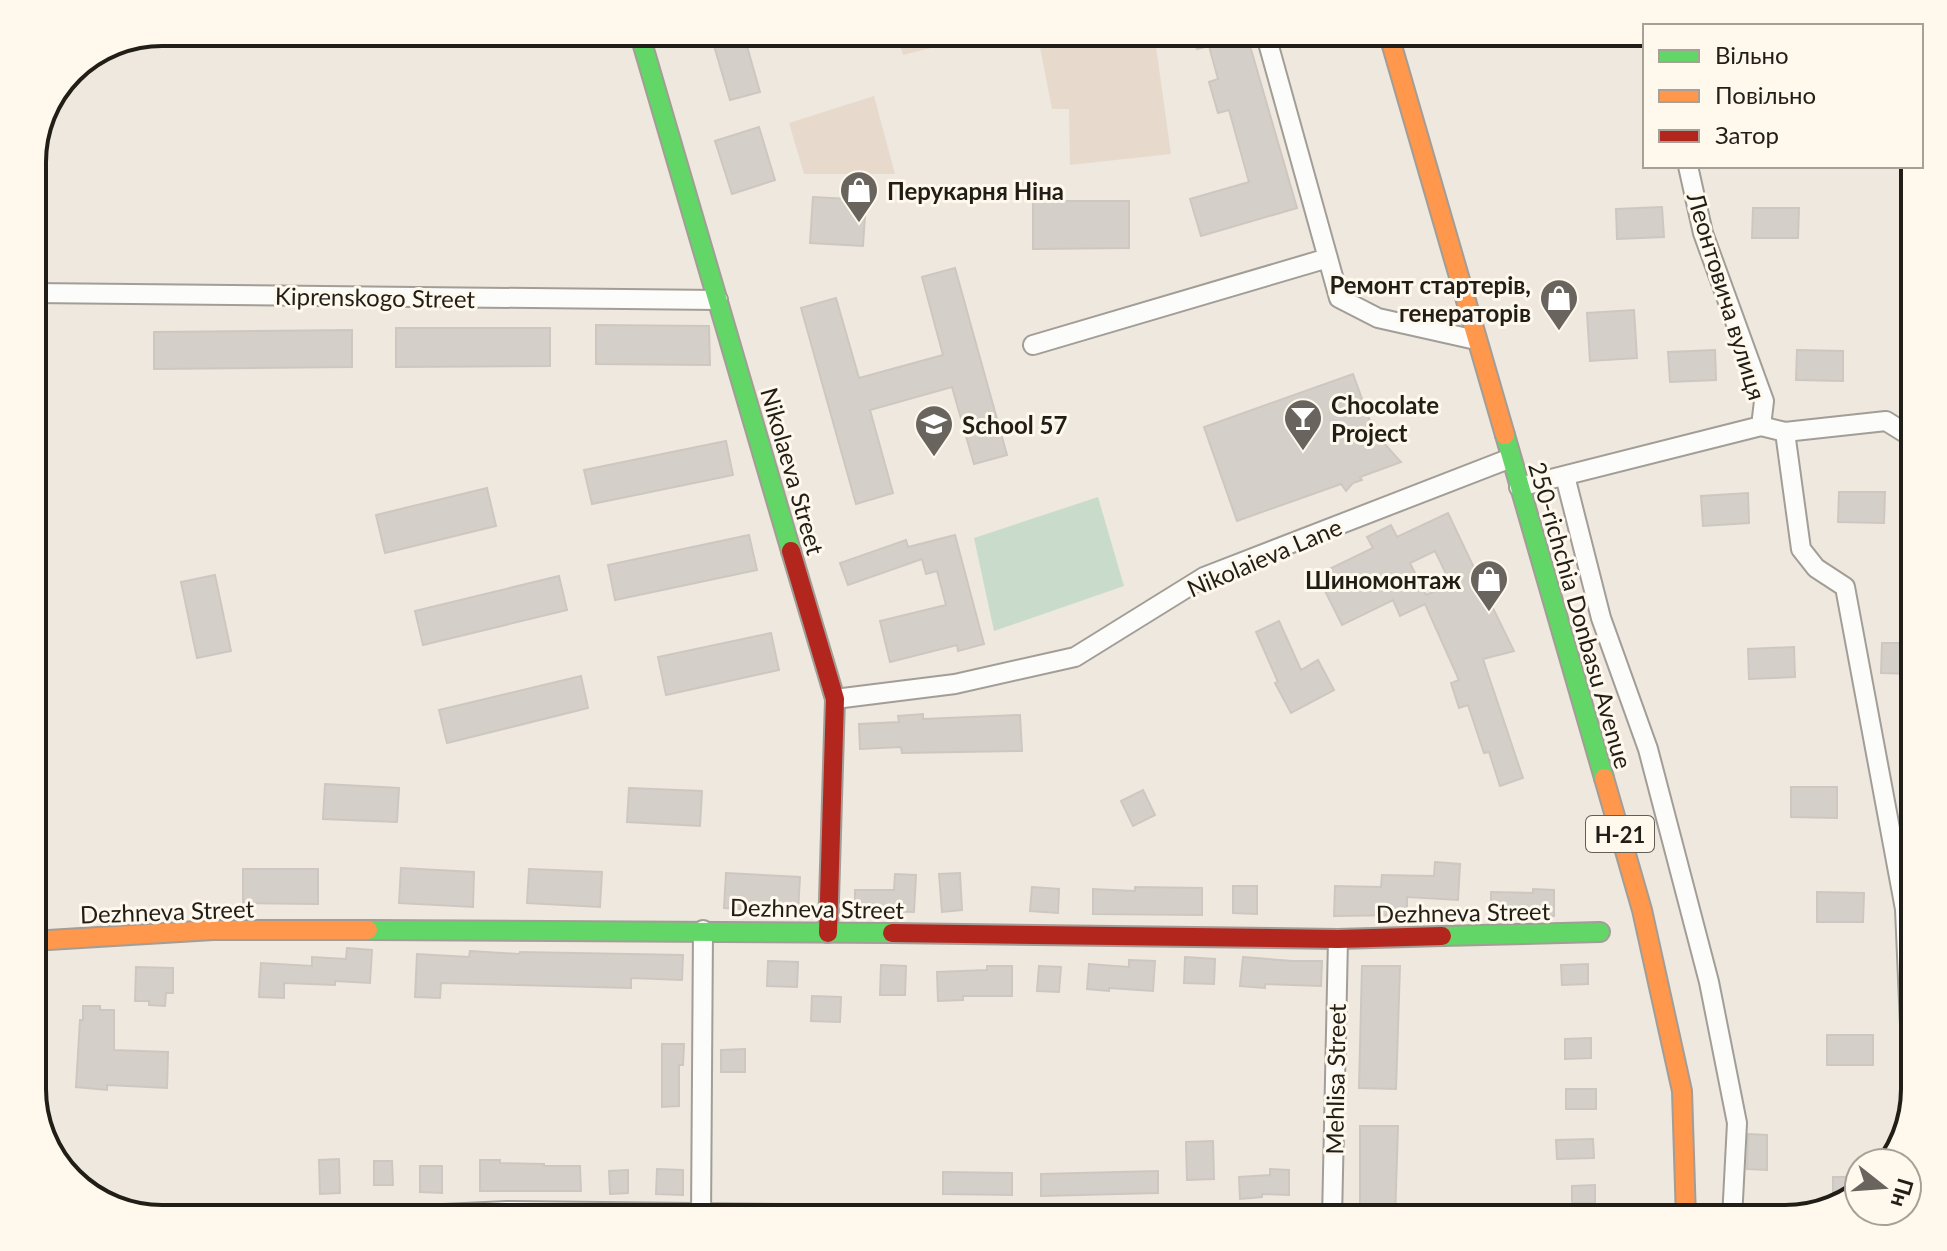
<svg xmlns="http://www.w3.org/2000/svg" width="1947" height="1251" viewBox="0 0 1947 1251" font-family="Lato,sans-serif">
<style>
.industrial{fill:#e7dacd}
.green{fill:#c9dccc}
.building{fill:#d5cfc9;stroke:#cec7c1;stroke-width:2;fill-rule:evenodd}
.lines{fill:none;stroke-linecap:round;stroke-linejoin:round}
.street-casing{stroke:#a29d96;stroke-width:22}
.fast-casing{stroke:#a29d96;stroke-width:22}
.slow-casing{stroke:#a29d96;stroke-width:22}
.jam-casing{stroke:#a29d96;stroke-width:22}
.street{stroke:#fcfcfa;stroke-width:18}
.fast{stroke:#63d668;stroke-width:18}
.slow{stroke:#ff974d;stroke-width:18}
.jam{stroke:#b3261e;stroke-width:18}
.labels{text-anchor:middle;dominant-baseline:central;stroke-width:6;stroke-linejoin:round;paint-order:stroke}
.shield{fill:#fef8ed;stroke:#635f57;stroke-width:2}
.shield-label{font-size:22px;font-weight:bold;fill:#211d17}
.poi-label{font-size:24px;font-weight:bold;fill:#211d17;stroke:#fef8ed;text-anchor:start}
.street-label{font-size:24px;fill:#211d17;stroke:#fef8ed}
.rim{fill:none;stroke:#211d17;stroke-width:4}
</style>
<rect width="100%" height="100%" fill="#eee8de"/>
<!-- industrial -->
<path class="industrial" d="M896 32H995L903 55Z
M1037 32H1154L1171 154 1070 165 1069 109H1052Z
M874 96 895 174H804L789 123Z"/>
<!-- green -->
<path class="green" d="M1098 497 1124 586 994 631 974 538Z"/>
<!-- building -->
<path class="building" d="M710 32H743L760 92 730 100Z
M1192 32H1246L1297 208 1201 236 1190 199 1249 182 1229 110 1218 113 1209 82 1218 79 1209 46 1197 49Z
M759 127 775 180 732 194 715 141Z
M813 197 866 200 863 246 810 243Z
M1033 201H1129V248L1033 249Z
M1662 207 1664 237 1617 239 1616 209Z
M1753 208H1799L1798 238H1752Z
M955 268 1007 455 974 464 952 387 870 410 893 493 856 504 801 308 836 298 859 378 943 355 922 277Z
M1634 310 1637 358 1590 361 1587 313Z
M596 325 709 326 710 365 596 364Z
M396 328H550V366L396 367Z
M352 330V367L154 369V332Z
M1715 350 1716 380 1670 382 1668 352Z
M1797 350 1843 351V381L1796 380Z
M1353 374 1378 443 1382 441 1401 462 1360 477 1362 480 1353 483 1346 491 1341 484 1237 521 1204 427Z
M726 441 733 475 592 504 584 470Z
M487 488 496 526 385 553 376 515Z
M1839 492H1885L1884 523 1838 522Z
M1748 493 1749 523 1703 526 1701 496Z
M1448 513 1476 572 1485 569 1495 592 1487 596 1514 651 1483 659 1523 778 1500 786 1489 752 1484 753 1468 705 1459 708 1451 683 1459 680 1425 604 1400 616 1393 600 1342 625 1317 575 1373 548 1367 537 1391 525 1397 537ZM1435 551 1451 584 1426 595 1410 563Z
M749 535 757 570 615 600 608 565Z
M955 535 984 644 958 651 957 645 890 662 880 621 946 605 937 571 926 574 922 559 848 585 840 563 906 540 908 547Z
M215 575 231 651 197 658 181 582Z
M559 576 567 610 423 645 415 611Z
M1279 621 1301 670 1318 660 1334 690 1291 713 1275 683 1278 682 1256 632Z
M771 633 779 670 666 695 658 657Z
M1882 643H1915V674L1881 673Z
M1794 647 1795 677 1749 679 1748 649Z
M581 676 588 708 447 743 439 710Z
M923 714V719L1020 715 1022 751 902 753 901 747 860 749 859 724 899 722 898 716Z
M325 784 399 788 397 822 323 819Z
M1791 787H1837V818L1791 817Z
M629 788 702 791 700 826 627 822Z
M1143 790 1155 815 1133 826 1121 801Z
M1435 862 1460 864 1458 900 1407 897V915L1334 916 1335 886 1381 887 1382 875 1434 876Z
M401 868 474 872 473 907 399 903Z
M243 869H318V904L243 903Z
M529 869 602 872 600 907 527 903Z
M726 873 800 877 798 912 724 908Z
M960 873 962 910 942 912 939 874Z
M895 874 916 875 914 912 879 911V916H855V890H894Z
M1233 886H1257V914L1233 913Z
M1032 887 1059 889 1058 913 1030 911Z
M1135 887 1202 888V915L1093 914V889L1135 891Z
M1533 889 1554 890V916L1512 915V918H1491V892L1533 893Z
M1817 892 1864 893 1863 922H1817Z
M347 948 372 950 370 983 335 981V985L284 983V998L259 997 261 963 312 966V957L346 959Z
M470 951 519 954 520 952 683 955 682 980 631 978V988L441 983 440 998 415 997 417 954 469 957Z
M1185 957 1215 959 1214 984 1184 983Z
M1243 957 1293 961H1322L1321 986 1265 984V988L1240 986Z
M1129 960 1155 961 1153 991 1109 988V991L1087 989 1089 964 1129 967Z
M768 961 798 962 797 987 767 986Z
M1588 964V984L1562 985 1561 965Z
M881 965 906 966 905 995H880Z
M987 966H1012V996H963V1000L938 1001 937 972 987 970Z
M1039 966 1061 967 1059 992 1037 991Z
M1362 966H1400L1396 1089 1359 1088Z
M136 967 173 968V993H166L165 1006 149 1005V1001H135Z
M812 996 841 997 840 1022 811 1021Z
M83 1006H100V1010H114V1050L168 1052 167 1088 107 1085V1090L76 1087 80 1020H83Z
M1827 1035H1873V1065H1827Z
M1591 1038V1058L1565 1059V1039Z
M662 1044H684L683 1065H679V1106L662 1107Z
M745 1049V1072H721V1050Z
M1566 1089H1596V1109H1566Z
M1360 1126H1398L1395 1219H1360Z
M1748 1134 1767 1135V1170L1747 1169Z
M1593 1139 1594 1158 1557 1159 1556 1140Z
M1213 1141 1214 1179 1187 1180 1186 1142Z
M339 1159 340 1193 320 1194 319 1160Z
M480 1160H500V1163L544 1164V1166H580L581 1191H480Z
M374 1161H392L393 1185H374Z
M420 1166H442V1193L420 1192Z
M657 1169 683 1170V1195L656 1194Z
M1270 1169 1289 1170V1195L1262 1194V1197L1240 1199 1239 1177 1270 1175Z
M628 1170V1193L610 1194 609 1171Z
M1158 1171V1193L1041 1196V1174Z
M943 1172 1012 1173V1195L943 1194Z
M1833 1177H1859V1193L1850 1202 1833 1206Z
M1595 1185V1203H1572V1186Z"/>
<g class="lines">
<!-- street casing -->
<g class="street-casing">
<path id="street" d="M1265 32 1339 298 1378 318 1476 340
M1449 37 1473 32
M1688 166 1703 233 1764 401 1761 426
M32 293 718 300
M1033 345 1328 258
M1785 432 1801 549 1816 568 1845 587 1905 909 1913 1094
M1565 476 1601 618 1648 749 1709 982 1737 1123 1732 1219
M1519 487 1761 426 1785 432 1886 421 1915 439
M835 699 955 684 1075 657 1204 577 1511 458
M32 1093V1098
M336 1219 507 1211 1235 1219
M701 1219 703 930
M1332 1219 1338 939"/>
</g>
<!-- fast casing -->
<g class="fast-casing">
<path id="fast" d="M639 32 791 551
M1505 435 1604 778
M368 930 892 933
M1442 936 1600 932"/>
</g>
<!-- slow casing -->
<g class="slow-casing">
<path id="slow" d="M1388 32 1505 435
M1604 778 1642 910 1682 1091 1686 1219
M32 941 213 930H368"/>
</g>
<!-- jam casing -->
<g class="jam-casing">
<path id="jam" d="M791 551 835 699 828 933
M892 933 1338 939 1442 936"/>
</g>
<!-- street -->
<use href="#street" class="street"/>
<!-- fast -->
<use href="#fast" class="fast"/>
<!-- slow -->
<use href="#slow" class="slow"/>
<!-- jam -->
<use href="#jam" class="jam"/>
</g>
<!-- icons -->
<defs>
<g id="shop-pin" transform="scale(2)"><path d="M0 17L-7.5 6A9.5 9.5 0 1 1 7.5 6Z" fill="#69645d" stroke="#fef8ed"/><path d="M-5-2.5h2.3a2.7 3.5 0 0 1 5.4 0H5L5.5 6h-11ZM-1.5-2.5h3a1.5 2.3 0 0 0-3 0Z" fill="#fff"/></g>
<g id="bar-pin" transform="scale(2)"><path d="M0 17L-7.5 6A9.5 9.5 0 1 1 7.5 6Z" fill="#69645d" stroke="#fef8ed"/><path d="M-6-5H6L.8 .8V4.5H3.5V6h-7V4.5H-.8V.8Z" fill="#fff"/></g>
<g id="school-pin" transform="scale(2)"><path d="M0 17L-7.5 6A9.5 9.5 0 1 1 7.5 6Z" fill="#69645d" stroke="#fef8ed"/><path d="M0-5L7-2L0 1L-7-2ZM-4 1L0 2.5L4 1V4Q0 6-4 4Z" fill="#fff"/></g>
</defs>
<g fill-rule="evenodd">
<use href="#shop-pin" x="859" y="190"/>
<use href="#shop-pin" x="1559" y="298"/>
<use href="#bar-pin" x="1303" y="418"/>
<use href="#school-pin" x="934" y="424"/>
<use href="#shop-pin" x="1489" y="579"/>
</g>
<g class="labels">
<!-- shield labels -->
<rect class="shield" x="1586" y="816" width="68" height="36" rx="6"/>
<g class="shield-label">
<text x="1620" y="834">Н-21</text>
</g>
<!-- poi labels -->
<g class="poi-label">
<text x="887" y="190">Перукарня Ніна</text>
<text x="1531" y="284" text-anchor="end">Ремонт стартерів,<tspan x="1531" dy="28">генераторів</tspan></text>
<text x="1331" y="404">Chocolate<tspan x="1331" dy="28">Project</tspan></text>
<text x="962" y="424">School 57</text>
<text x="1461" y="579" text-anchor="end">Шиномонтаж</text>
</g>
<!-- street labels -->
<g class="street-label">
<text transform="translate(1727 296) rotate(73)">Леонтовича вулиця</text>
<text transform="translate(375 297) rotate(1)">Kiprenskogo Street</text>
<text transform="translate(793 471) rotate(74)">Nikolaeva Street</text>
<text transform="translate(1264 557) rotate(-23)">Nikolaieva Lane</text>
<text transform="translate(1581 615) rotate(74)">250-richchia Donbasu Avenue</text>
<text transform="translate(817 908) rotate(1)">Dezhneva Street</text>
<text transform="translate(167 911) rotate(-2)">Dezhneva Street</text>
<text transform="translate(1463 912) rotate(-1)">Dezhneva Street</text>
<text transform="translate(1335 1079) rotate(-89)">Mehlisa Street</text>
</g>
</g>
<!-- crop -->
<path d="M0 0H1947V1251H0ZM162 46H1785A116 116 0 0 1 1901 162V1089A116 116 0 0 1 1785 1205H162A116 116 0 0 1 46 1089V162A116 116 0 0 1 162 46Z" fill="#fef8ed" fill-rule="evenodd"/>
<path class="rim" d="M162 46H1785A116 116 0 0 1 1901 162V1089A116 116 0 0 1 1785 1205H162A116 116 0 0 1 46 1089V162A116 116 0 0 1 162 46Z"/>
<!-- legend -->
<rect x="1643" y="24" width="280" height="144" fill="#fef8ed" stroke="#a6a097" stroke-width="2"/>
<rect x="1659" y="50" width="40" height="12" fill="#63d668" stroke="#a6a097" stroke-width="2"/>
<text x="1715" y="64" font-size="24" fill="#211d17">Вільно</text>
<rect x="1659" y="90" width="40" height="12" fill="#ff974d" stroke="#a6a097" stroke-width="2"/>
<text x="1715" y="104" font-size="24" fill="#211d17">Повільно</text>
<rect x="1659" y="130" width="40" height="12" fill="#b3261e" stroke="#a6a097" stroke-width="2"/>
<text x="1715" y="144" font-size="24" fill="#211d17">Затор</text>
<!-- north arrow -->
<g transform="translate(1883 1187) rotate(107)"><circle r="38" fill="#fef8ed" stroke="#a6a097" stroke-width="2"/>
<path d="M0-6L14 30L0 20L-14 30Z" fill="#69645d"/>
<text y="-12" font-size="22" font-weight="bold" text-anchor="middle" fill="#211d17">Пн</text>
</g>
</svg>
